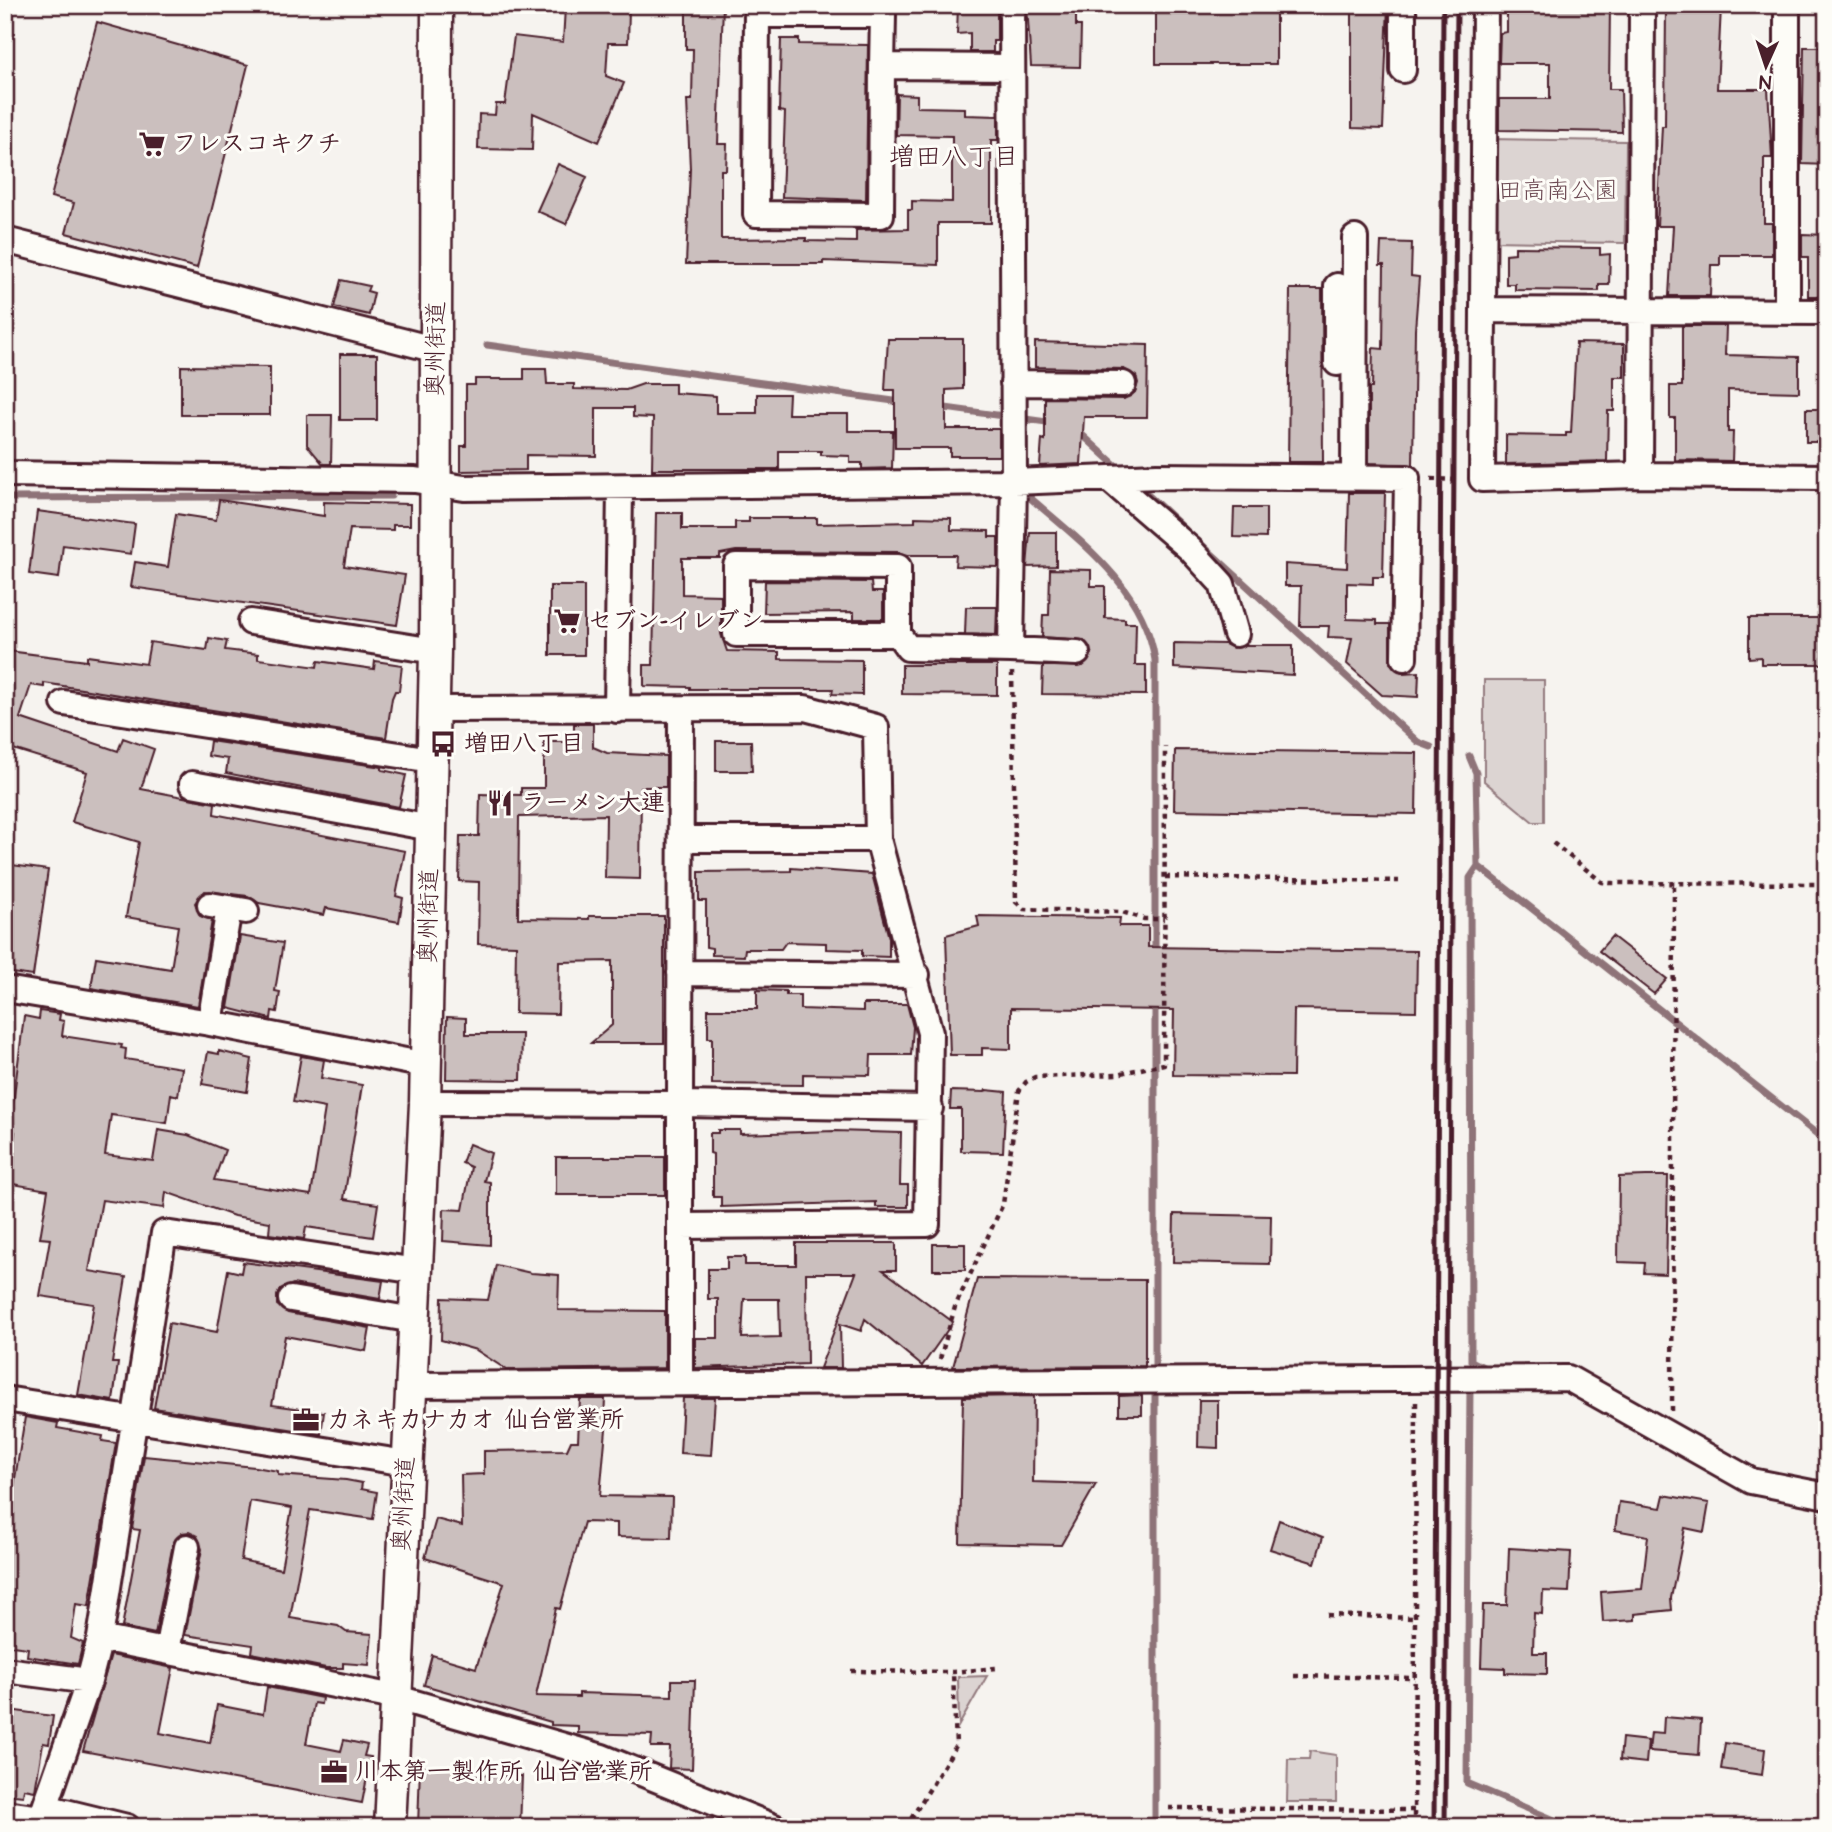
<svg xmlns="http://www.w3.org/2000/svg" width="1832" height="1832" viewBox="0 0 1832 1832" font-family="'Architects Daughter','Klee One',sans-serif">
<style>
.green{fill:#dcd4d2;stroke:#937a7e;stroke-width:2}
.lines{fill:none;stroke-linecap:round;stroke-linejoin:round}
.stream{stroke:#8e7378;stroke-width:7}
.building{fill:#cbbfbe;stroke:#4a1f2b;stroke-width:2;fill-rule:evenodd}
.minor-casing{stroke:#4a1f2b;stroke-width:30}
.major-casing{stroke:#4a1f2b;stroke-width:35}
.path{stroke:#4a1f2b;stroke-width:4.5;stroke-dasharray:5 5;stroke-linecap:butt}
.minor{stroke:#fdfcf7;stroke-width:24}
.major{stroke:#fdfcf7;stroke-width:30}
.rail{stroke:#4a1f2b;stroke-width:5}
.labels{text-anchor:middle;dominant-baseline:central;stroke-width:6;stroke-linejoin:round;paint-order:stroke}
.poi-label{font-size:24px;font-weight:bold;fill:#4a1f2b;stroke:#fdfcf7;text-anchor:start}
.park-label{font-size:24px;fill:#6e4c55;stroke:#fdfcf7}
.street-label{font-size:24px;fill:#4a1f2b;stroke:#fdfcf7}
.neighbourhood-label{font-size:26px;fill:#4a1f2b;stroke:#fdfcf7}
</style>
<rect width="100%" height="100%" fill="#f6f3ef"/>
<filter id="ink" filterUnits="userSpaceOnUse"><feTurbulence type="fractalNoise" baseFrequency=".0143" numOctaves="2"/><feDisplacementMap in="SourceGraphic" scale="14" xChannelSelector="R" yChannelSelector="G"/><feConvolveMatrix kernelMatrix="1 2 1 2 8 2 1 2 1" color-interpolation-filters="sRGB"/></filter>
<g filter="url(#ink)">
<!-- green -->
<path class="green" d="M1490 139 1626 141 1625 243 1489 241Z
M1484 680H1544V822H1533L1484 781Z
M987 1676 959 1725 958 1677Z
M1310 1751 1336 1755V1802H1287L1288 1759H1309Z"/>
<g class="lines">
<!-- stream -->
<path class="stream" d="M487 345 901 402
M938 407 1054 423
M1078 431 1121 470
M1135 483 1185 529
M1028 496C1080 541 1144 587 1155 660V955
M5 498 391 496
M1199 542 1418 742 1431 747
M1469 756 1476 773 1478 866 1827 1142
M1478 866 1470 878 1471 1361 1483 1367
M1155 1001V1827
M1474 1385 1470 1386 1467 1783 1571 1827"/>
</g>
<!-- building -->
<path class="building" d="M686 5H723L718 144H727L726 170H721V239L806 238V241L856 242V230L908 229V210H912V201L952 202V136L896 135 897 94 917 95V107L965 108V115L998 116V140H991V223H938V265L823 261V264H686L690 169 687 100H692L693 49H686Z
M958 5H997V41H993V52H970V33L957 34Z
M1027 5H1076V26H1081L1080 67 1031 66Z
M1156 5H1276V64H1156Z
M1352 5H1388L1383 129 1352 128Z
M1507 5H1610L1609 89H1621L1622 132 1499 130V99H1550V63H1499L1500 33 1507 32Z
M565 7 629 10 628 43H608L606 76 624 83 599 142 533 113 532 150 478 149 479 114 495 115 496 104H505L514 36 563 42Z
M1666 7H1721L1717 89H1768L1772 158H1764V223H1772V255H1720V265H1711L1710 296H1669L1673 226H1657L1662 126H1665Z
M97 22 248 65 197 268 66 233 74 203 51 197Z
M781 39H799V44L868 45 866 200 782 197 785 112 779 111Z
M1804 47H1827V165L1802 164Z
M558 164 587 177 566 224 537 211Z
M1802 234 1827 235V296H1808V257H1802Z
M1381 242 1412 243 1411 276 1419 277 1415 330 1413 465 1369 463V388H1372L1373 348 1383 349 1384 265H1380Z
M1515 247 1600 248V255L1610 254 1609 285H1599V291L1515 290V284H1506V254L1515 253Z
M341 280 369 286 367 291 374 293 369 315 334 307Z
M1290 289H1322L1323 462H1288Z
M1682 326H1726L1725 355 1799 357V392L1728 390V432H1733L1732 461 1675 460V418H1670V386H1682Z
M888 339H963V389L946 390V429H999V456H950V448H895V390H885Z
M1035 342 1148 345 1147 417H1084L1081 464 1040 466 1042 439 1045 440V398L1124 399 1135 392 1138 383 1136 376 1124 369 1035 367Z
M1576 343 1624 344V377H1614V411H1608L1607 461 1506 464V435L1566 436V433H1571Z
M340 354H377V420H340Z
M181 366 270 367V415H181Z
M524 369H546L547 384H574V389L626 390 643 384H675V393L716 396V413H757V394H789L788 414H848V431H893L892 468 862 469V463H850V456L821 455V451H779V469H652L653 418 633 417V408H596V456L526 455V470L461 471V446H466V385H475V379H524Z
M1806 409H1827V442H1806Z
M307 415H332L331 464H323L307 445Z
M1349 493H1385L1383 577H1373V584L1347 583V619L1377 620V624H1390V663L1403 673 1419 672 1418 697 1382 695 1347 664 1352 638 1328 637 1329 626H1300L1301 586H1285V564L1347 568Z
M219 500 324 516V502L410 504V525H393V530L350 529 344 566 405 575 397 625 131 587 135 562 168 567 176 514 216 520Z
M1234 508H1266V538L1233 537Z
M37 511 135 524 131 554 63 545 59 578 29 574Z
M656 513H682V529H735V522H749V518H817V524L915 522V517L951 518V530L989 531V537H998V567L955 566 956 555H907L898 552 736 551 720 554V558H682V594L721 595V634L727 651 779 652V659L862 660V695L832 694 833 689H690V687L644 686V665H653Z
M1030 532H1056V566L1027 567Z
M1050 569 1091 570V586H1105V618L1125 619V623H1136L1135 665H1146V695L1042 694 1043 666H1083L1092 654 1084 640 1042 637 1043 615H1049Z
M765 581 871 582 872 592H883V619H854V612L764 613Z
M550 586H584V655H550Z
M966 607H997L996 635 965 634Z
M1749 618H1827V664H1761V657L1749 658Z
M209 638 227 641 225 650 258 654V659L317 667 318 661 374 669 375 661 402 665 399 691H395L392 698 386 738 44 683V687L31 685 20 718 118 751 123 738 154 749 141 789 215 803 214 814 405 851 396 896 403 898 399 922 326 908 324 915 259 903 248 896 205 891 195 903 200 916 212 920 198 1006 91 988 96 957 171 969 178 926 126 917 139 842 72 822 87 772 10 748 9 752H5L8 651 87 661V656L146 664 150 642 207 650Z
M1174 643 1225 644 1233 648 1246 645H1293V675L1174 668Z
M902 665H997V695L902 694Z
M574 724H593V747L607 753 666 756V787H641L640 879 605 878 606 815 519 817 518 918 589 919V916H664V1043H591L612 1025V961L559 962 558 1014 515 1013 516 945 478 944 479 882 459 881 460 836H479L480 794 521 795V788H544V742H574Z
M210 741 382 767V770L406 775 399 807 226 773 228 759 208 756Z
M716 741H751L752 771H716Z
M1175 750 1417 753 1416 814 1174 810Z
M5 864 48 870 33 976 5 972Z
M791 868 872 874 889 938V957L862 956V950L826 949V943L786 942 781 949H745L744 956 712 955V948L706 947V901H699V872L791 871Z
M977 916 1120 918 1119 926H1148V947L1417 951 1416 1011 1294 1009 1293 1076 1173 1075 1174 1010 1011 1008V1049L982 1048V1055H950L946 935 979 926Z
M240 936 283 943 275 991 280 992 277 1012 272 1011 271 1019 228 1008Z
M1612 936 1667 979 1654 994 1599 951Z
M757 990 786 991V995H800V1009L863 1011V1004H907L913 1027 911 1055H871L870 1075 803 1074V1085L712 1084V1038H708V1009H757Z
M40 1011 60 1014 59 1020 64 1021 62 1036 122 1045 121 1048 126 1049 125 1059 182 1068 178 1096 171 1094 167 1123 111 1115 105 1155 153 1161 158 1130 188 1135 225 1150 214 1180 311 1195 325 1108 293 1102 301 1056 324 1060 321 1078 362 1085 344 1199 378 1204 373 1237 306 1227 304 1239 269 1234 270 1222 234 1216 166 1192 164 1208 102 1200 89 1271 126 1277 112 1363H118L113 1401 78 1395 94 1304 40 1296 50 1239 40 1238 48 1190 7 1183 15 1132 5 1130 7 1103H13L24 1016 39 1019Z
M447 1017 466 1018V1034H522L521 1080 446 1079Z
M219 1051 252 1059 247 1092 202 1084 208 1052 219 1054Z
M986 1090 1006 1092 1003 1152 961 1151V1109H950L951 1091 985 1092Z
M718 1130H740V1134L835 1131 901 1133 900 1185H908V1207H876V1202L721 1207V1197H713V1154L710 1153V1133H718Z
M469 1144 491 1153 484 1181 490 1182V1245L443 1241 444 1209 463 1210 471 1167 462 1163Z
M556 1157H665V1195H556Z
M1646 1176H1668L1666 1274 1644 1273 1645 1263 1618 1262 1619 1177Z
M1174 1214 1271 1216 1270 1264 1173 1262Z
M796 1243H896V1270H883L953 1322 922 1366 865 1319 861 1331 840 1324 841 1368H820L856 1273H806L807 1364 695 1368V1338H718V1299H708V1269H727V1257H745V1265H796ZM744 1299H779L780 1337 742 1338Z
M933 1244H965V1270H933Z
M243 1262 383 1281 380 1299 293 1284 280 1289 277 1296V1305L288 1313 370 1328 366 1351 285 1336 272 1405 324 1412 321 1434 154 1408 169 1323 217 1332 228 1270 241 1273Z
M496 1265 531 1273 559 1275 558 1310 665 1311V1368L507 1370 476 1350 441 1340 442 1298 488 1300Z
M977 1279 1145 1280V1366L953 1367Z
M1142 1395V1415H1119V1396Z
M1034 1396 1033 1482 1096 1484 1061 1545 960 1543 963 1397Z
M683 1398H715L711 1455 680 1453Z
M580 1399H605L604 1418H607L600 1496 672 1497 671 1538 617 1537V1523L584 1522 560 1609 556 1608 536 1696 579 1697V1693L672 1696V1680H695L692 1769 669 1768 670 1747H651L652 1735 578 1733V1726L551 1725V1722L424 1685 432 1655 476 1668 504 1583 425 1558 436 1519 462 1526 461 1475 484 1474V1451L567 1450 571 1441H578Z
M1199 1400H1218V1448L1198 1447Z
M25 1417 58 1423 57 1428 103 1436 102 1441 116 1443 89 1606 76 1604 71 1638 83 1643 78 1664 27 1656 28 1648 5 1645V1540Z
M144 1456 255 1467 278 1471V1475L346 1480 362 1483 361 1489 377 1492 373 1519 310 1510 290 1618 338 1626 346 1632 372 1634 369 1665 343 1663V1668H326L252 1653 253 1645 185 1635 202 1549 197 1536 189 1532 182 1533 173 1544 155 1634 122 1627 140 1530 132 1529ZM250 1501 292 1508 281 1569 241 1560Z
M1664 1495 1709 1503 1704 1532 1685 1528 1671 1598 1672 1610 1635 1614V1620L1603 1622 1601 1592 1642 1589 1648 1536 1615 1530 1619 1502 1661 1508Z
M1279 1520 1323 1537 1315 1563 1270 1549Z
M1509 1548 1571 1552 1569 1592 1543 1591 1542 1614 1534 1613 1533 1653H1547V1674L1505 1673V1668L1481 1667 1483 1605H1507Z
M111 1655 173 1668 160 1733 210 1743 217 1705 263 1714 267 1687 322 1698 321 1704 314 1703 306 1744 341 1751 344 1740 367 1745 364 1756 371 1757 362 1803 83 1751Z
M9 1710 53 1716 49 1744 43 1743 35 1791 24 1789 23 1796 5 1794V1740Z
M1664 1717 1701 1720 1699 1755 1649 1751 1651 1733 1663 1734Z
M1622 1738 1648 1741 1646 1763 1620 1760Z
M1725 1743 1765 1749 1762 1775 1721 1769Z
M420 1766 470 1767 469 1775 522 1776 520 1827H418Z"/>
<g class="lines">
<!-- minor casing -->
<g class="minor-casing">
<path id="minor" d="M757 5 756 214 881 215 882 66 1012 67
M1485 5 1483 310 1827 312
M1787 5V312
M757 15H883L882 66
M1403 70V5
M5 240 437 350
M1337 286V363
M1483 310 1482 479 1640 475 1827 477
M1013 383 1123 384
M5 474 415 480 464 488 1014 482 1157 476 1407 478 1404 658
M1640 475 1642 5
M1354 477 1355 238
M1109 479 1190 549 1222 584 1236 634
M251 622 435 651
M898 634V567L736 566V634H898L908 648 1011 650 1014 482 1012 5
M1011 650 1077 653
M64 703 432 760
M433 709 805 708 876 727 878 839 930 1033 927 1224 680 1226
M617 710 620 488
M681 710 680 1104 930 1108
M192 784 431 828
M681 839H878
M210 905 246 911
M680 973 917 975
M5 989 210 1023 426 1065
M210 1023 229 908
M425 1103 680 1104V1382
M291 1299 414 1320
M411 1385 1568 1378 1751 1481 1827 1496
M5 1399 406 1463
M100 1638 394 1697 602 1757 774 1827
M167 1651 187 1547
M5 1670 89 1681
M45 1807 127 1827
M5 1813 41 1818
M38 1827 89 1681 100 1638 164 1233 417 1271"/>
</g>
<!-- major casing -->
<g class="major-casing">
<path id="major" d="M390 1827 425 1103 435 651 437 5"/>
</g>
<!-- path -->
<path class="path" d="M1431 479 1460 480
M1012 672 1016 902 1024 909 1122 912 1144 919H1164
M1553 843 1602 882 1610 883 1827 884
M1165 877 1399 881
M940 1359 955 1307 1003 1204 1019 1091 1026 1082 1035 1077 1117 1074 1164 1064 1165 747
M1672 1411 1674 883
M1327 1615 1415 1618
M851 1671 953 1672 997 1668
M1294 1676 1415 1678
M1169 1808 1414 1810
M906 1827 956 1746 953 1672
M1414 1827 1416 1401"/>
<!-- minor -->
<use href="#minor" class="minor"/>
<!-- major -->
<use href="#major" class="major"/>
<!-- rail -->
<path class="rail" d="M1434 1827 1443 5
M1445 1827 1457 5"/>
</g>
</g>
<!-- icons -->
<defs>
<g id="supermarket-bare" transform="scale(2.1)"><path d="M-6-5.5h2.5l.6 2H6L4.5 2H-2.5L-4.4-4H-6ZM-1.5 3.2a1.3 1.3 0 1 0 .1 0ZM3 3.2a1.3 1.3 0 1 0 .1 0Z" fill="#4a1f2b" stroke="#fdfcf7" stroke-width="2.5" paint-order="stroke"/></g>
<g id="bus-bare" transform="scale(2.1)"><path d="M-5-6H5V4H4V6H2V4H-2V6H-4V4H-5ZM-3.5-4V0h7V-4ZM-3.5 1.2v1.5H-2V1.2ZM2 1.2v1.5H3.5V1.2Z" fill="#4a1f2b" stroke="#fdfcf7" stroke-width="2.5" paint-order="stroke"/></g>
<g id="restaurant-bare" transform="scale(2.1)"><path d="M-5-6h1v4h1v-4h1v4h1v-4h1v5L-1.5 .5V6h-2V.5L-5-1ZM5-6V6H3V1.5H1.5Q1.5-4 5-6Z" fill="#4a1f2b" stroke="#fdfcf7" stroke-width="2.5" paint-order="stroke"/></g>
<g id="office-bare" transform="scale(2.1)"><path d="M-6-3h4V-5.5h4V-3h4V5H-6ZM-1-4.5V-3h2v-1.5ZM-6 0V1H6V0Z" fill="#4a1f2b" stroke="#fdfcf7" stroke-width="2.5" paint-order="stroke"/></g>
</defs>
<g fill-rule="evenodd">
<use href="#supermarket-bare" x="152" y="144"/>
<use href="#supermarket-bare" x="567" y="621"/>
<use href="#bus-bare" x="443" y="744"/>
<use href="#restaurant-bare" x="500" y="803"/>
<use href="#office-bare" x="306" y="1420"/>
<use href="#office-bare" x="334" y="1772"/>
</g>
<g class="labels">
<!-- poi labels -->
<g class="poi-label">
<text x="173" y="144">フレスコキクチ</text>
<text x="588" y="621">セブン-イレブン</text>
<text x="464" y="744">増田八丁目</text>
<text x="521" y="803">ラーメン大連</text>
<text x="327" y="1420">カネキカナカオ 仙台営業所</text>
<text x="355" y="1772">川本第一製作所 仙台営業所</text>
</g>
<!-- park labels -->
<g class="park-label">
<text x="1558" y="191">田高南公園</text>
</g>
<!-- street labels -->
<g class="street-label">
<text transform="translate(436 349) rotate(-89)">奥州街道</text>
<text transform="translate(429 916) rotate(-89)">奥州街道</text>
<text transform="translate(404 1504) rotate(-87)">奥州街道</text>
</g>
<!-- neighbourhood labels -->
<g class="neighbourhood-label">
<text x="954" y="157">増田八丁目</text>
</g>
</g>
<!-- margin -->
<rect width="1832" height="1832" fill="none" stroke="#fdfcf7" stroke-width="28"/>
<rect x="14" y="14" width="1804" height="1804" fill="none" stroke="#4a1f2b" stroke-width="2.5" filter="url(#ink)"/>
<!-- north arrow -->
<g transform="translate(1766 66) rotate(183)" stroke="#fdfcf7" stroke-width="5" paint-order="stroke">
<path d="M0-5L12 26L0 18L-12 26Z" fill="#4a1f2b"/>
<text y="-10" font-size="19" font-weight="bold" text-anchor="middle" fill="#4a1f2b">N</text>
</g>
</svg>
